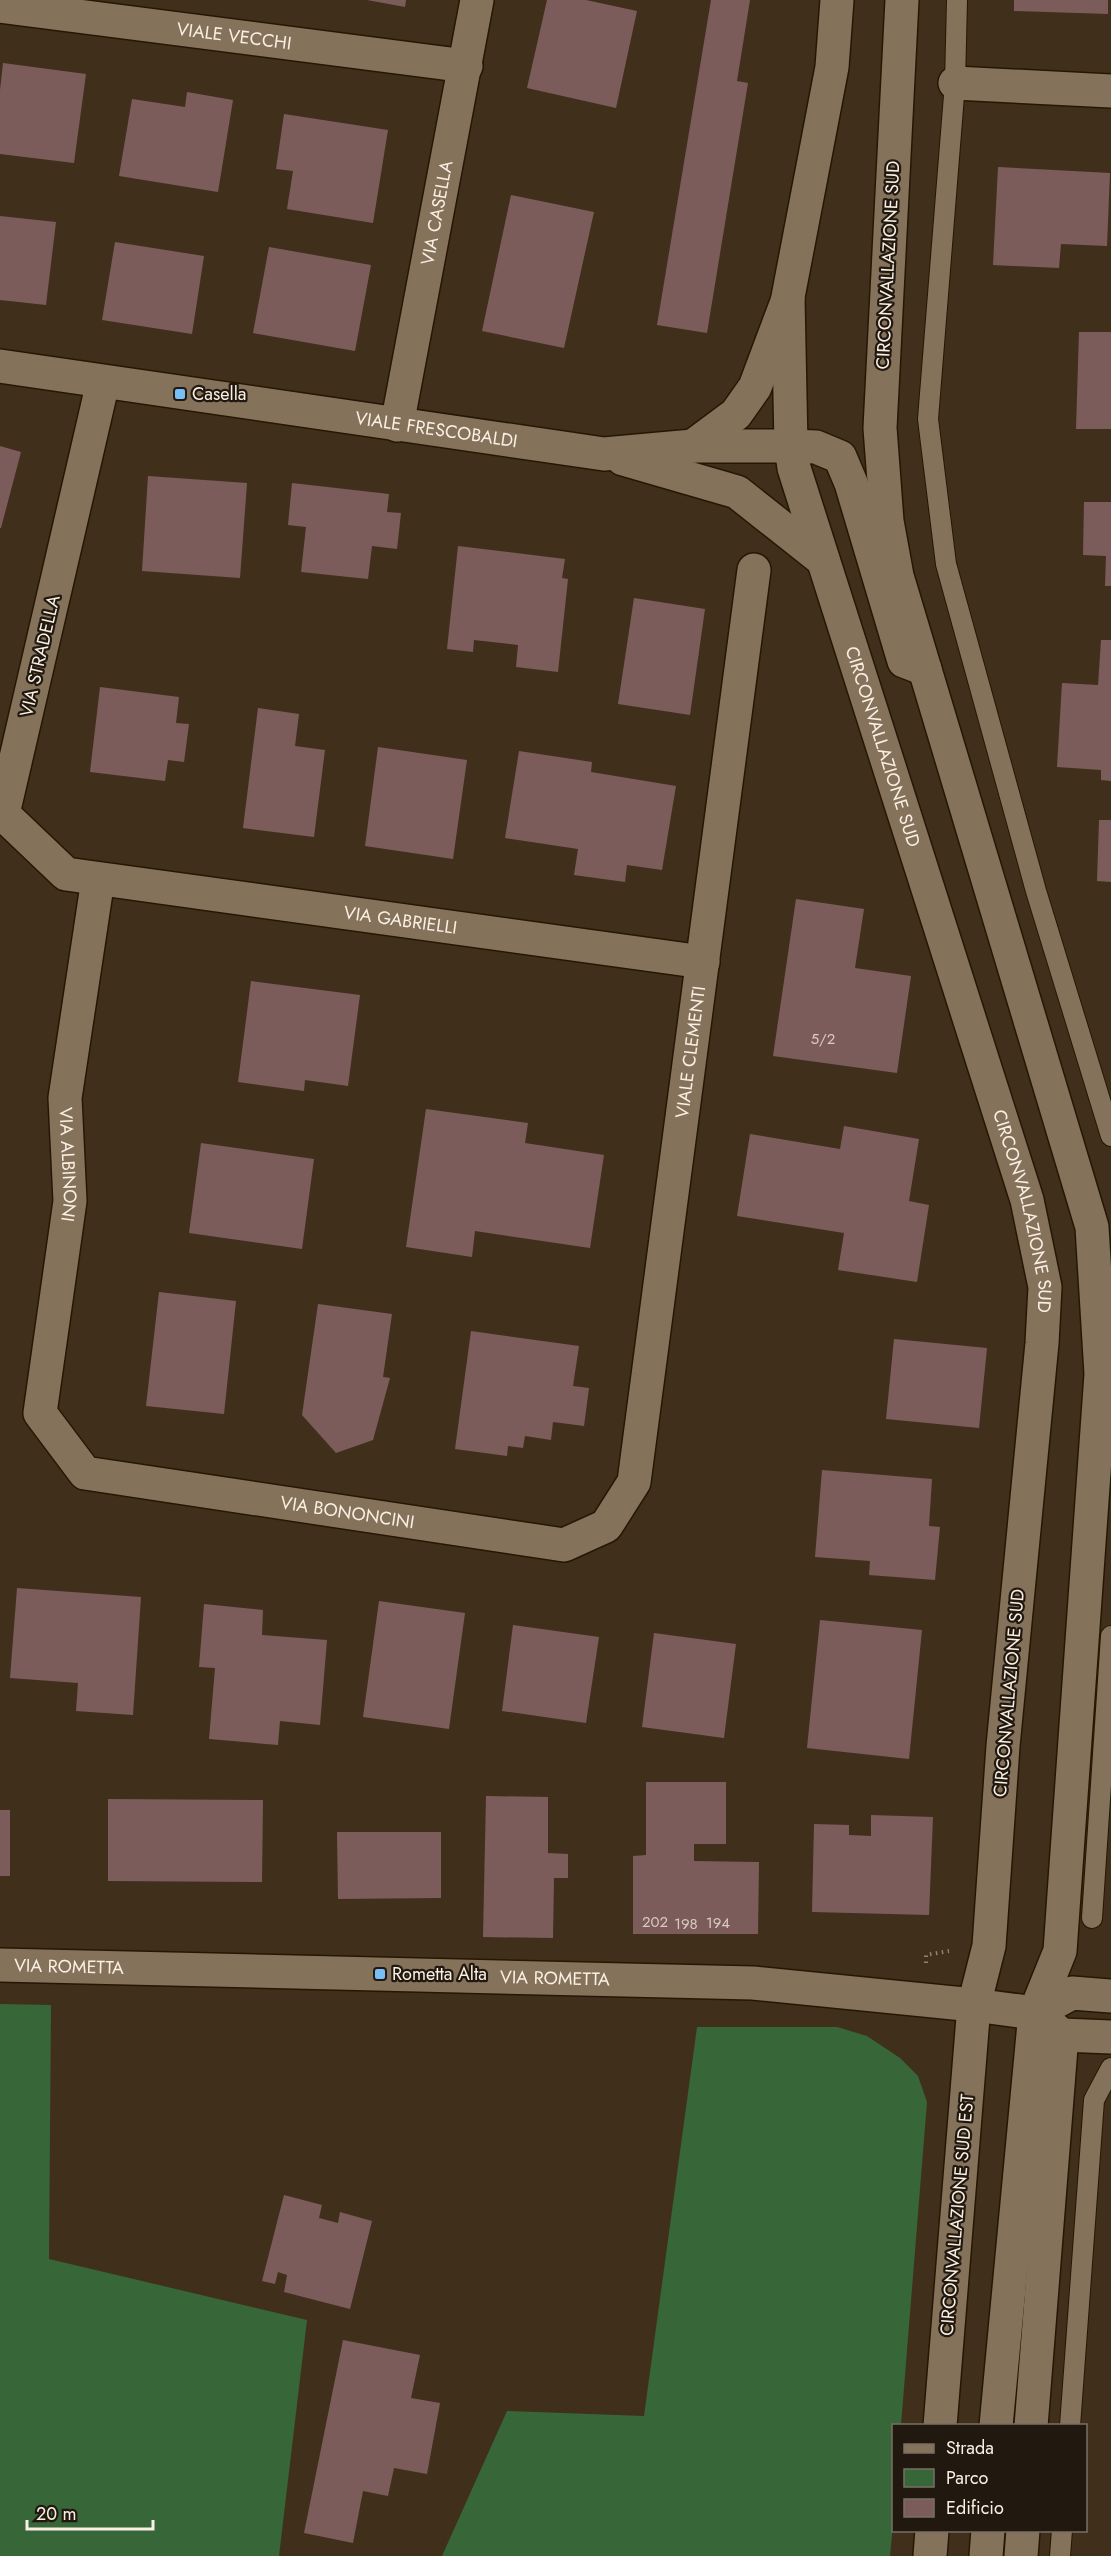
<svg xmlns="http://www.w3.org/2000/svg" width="1111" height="2556" viewBox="0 0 1111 2556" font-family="Jost,sans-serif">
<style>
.green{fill:#376638}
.building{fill:#7b5c5b}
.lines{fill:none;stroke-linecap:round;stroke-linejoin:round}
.lane-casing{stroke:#261704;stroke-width:22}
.street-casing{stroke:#261704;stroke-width:36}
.secondary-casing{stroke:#261704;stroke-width:36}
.path{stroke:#918372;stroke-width:4;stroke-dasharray:1.5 4.5;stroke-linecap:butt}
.lane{stroke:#84725b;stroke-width:20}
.street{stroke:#84725b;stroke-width:33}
.secondary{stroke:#84725b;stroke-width:33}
.poi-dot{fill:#76c0f7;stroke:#211910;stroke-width:2}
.labels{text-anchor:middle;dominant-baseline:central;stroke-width:4.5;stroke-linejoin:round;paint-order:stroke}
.number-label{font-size:15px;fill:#dacac0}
.street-label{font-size:18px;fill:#faefe2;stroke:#211910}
.poi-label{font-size:18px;fill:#faefe2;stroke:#211910;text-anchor:start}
</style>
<rect width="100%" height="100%" fill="#40301b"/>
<!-- green -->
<path class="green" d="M0 2004 51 2005 49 2259 307 2320 279 2556H0Z
M697 2027H837L867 2036 900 2058 918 2076 927 2102 901 2425 894 2426V2514L890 2556H442L507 2411 644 2416Z"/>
<!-- building -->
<path class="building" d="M367 0H406L405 7Z
M547 0H586L637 11 616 108 527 88Z
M711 0H750L737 81 748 83 707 333 657 325Z
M1014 0H1108V14L1014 11Z
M3 63 86 74 74 163 0 154V90Z
M187 92 233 100 218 192 119 176 132 99 185 107Z
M284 114 388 130 373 223 287 209 293 171 276 169Z
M998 167 1110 173 1107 246 1061 244 1059 268 993 265Z
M511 195 594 212 564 348 482 331Z
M0 216 56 222 46 305 0 300Z
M115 242 204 256 192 334 102 320Z
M269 247 371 265 355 351 253 333Z
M1079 332H1111V429H1076Z
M0 446 21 452 1 528H0Z
M148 476 247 483 240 578 142 571Z
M292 483 389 494 387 512 401 513 397 549 372 546 368 579 301 572 306 527 288 525Z
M1084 502H1111V586H1105L1106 556 1083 555Z
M458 546 565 559 562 578 568 579 558 672 516 667 518 645 474 640 473 652 447 649Z
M634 598 705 609 690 715 618 704Z
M1101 640H1111V781L1101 780V770L1057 767 1062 683 1098 685Z
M100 687 179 697 176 723 189 724 184 762 168 760 165 781 90 772Z
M258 708 299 714 295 746 325 750 314 837 243 828Z
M378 747 467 760 453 859 365 846Z
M519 751 592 762 591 772 676 786 662 870 627 865 625 882 574 875 578 849 505 838Z
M1099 820H1111V882L1097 881Z
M796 899 864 909 855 968 911 976 897 1073 773 1056Z
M251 981 360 995 348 1086 305 1080 304 1091 238 1082Z
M426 1109 528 1123 525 1143 604 1155 590 1248 475 1231 472 1257 406 1247Z
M844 1126 919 1139 909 1201 929 1205 917 1282 838 1270 844 1233 737 1216 750 1134 840 1149Z
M201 1143 314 1159 302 1249 189 1233Z
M159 1292 236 1301 224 1414 146 1406Z
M318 1304 392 1314 383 1377 390 1378 373 1440 336 1453 302 1415Z
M471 1331 579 1346 573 1386 589 1388 584 1426 553 1422 551 1440 525 1436 523 1448 508 1446 507 1456 455 1449Z
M894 1339 987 1348 979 1428 886 1419Z
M822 1470 932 1479 929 1526 940 1527 935 1580 869 1575 870 1561 815 1557Z
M17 1588 141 1597 133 1715 76 1711 78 1683 10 1678Z
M379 1601 465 1613 449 1729 363 1717Z
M204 1604 263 1610 262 1635 327 1640 320 1725 280 1721 278 1745 209 1739 215 1668 199 1667Z
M820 1620 922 1630 909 1759 807 1748Z
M513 1625 599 1637 586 1723 502 1711Z
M654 1633 736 1644 724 1738 642 1727Z
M646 1782H726V1844H694V1861L759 1862 758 1934H633V1856L646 1855Z
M486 1796 548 1797V1853L568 1854V1878H554L553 1938 483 1937Z
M108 1799 263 1800 262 1882 108 1881Z
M0 1810H10V1876H0Z
M871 1815 933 1817 929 1915 812 1912 814 1824 849 1825V1835L871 1836Z
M337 1832H441V1898L338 1899Z
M284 2195 322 2205 319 2218 338 2223 340 2212 372 2221 350 2309 284 2292 287 2275 278 2272 275 2284 262 2281Z
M343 2340 420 2355 411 2398 440 2403 427 2474 394 2468 388 2496 363 2491 353 2543 304 2533Z"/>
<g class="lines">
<!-- lane casing -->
<g class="lane-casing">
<path id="lane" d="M957 0 955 83 928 419 946 564 1036 891 1111 1136
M1092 1918 1111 1636
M1070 2426 1094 2100 1111 2068
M1060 2556 1062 2530"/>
</g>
<!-- street casing -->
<g class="street-casing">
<g id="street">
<path id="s1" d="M0 6 466 66"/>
<path d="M955 83 1111 91"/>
<path id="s2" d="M0 366 604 454 693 446H791L816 447 840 457 851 483 904 661 925 669"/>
<path id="s3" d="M103 382 3 814 66 874 703 962"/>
<path id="s4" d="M397 425 477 0"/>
<path d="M693 446 736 414 755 387 788 299"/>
<path d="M623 459 737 492 823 560"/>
<path id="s5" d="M98 879 65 1098 70 1201 40 1413 85 1473 564 1545 606 1526 634 1482 754 570"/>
<path id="s6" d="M0 1965 753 1983 974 2005 1035 2013 1062 2035 1111 2037"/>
<path d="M1035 2013 1072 1993 1111 1996"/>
<path d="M1031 2426 1062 2035"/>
<path d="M1021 2556 1023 2530"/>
</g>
</g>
<!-- secondary casing -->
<g class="secondary-casing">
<g id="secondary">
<path id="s7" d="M837 0 832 67 788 297 791 446 794 468 1027 1200 1045 1287 1042 1343 1003 1746 989 1946 974 2005 940 2426"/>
<path d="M902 0 880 428 887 521 897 576 1092 1227 1101 1374 1060 1951 1035 2013 996 2426"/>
<path d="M930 2556 932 2530"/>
<path d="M986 2556 988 2530"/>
</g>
</g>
<!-- path -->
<path class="path" d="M926 1963V1955L949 1951"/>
<!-- lane -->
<use href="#lane" class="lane"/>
<!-- street -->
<use href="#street" class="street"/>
<!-- secondary -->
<use href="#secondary" class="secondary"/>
</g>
<!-- markers -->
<g class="poi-dot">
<rect x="174" y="388" width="12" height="12" rx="3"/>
<rect x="374" y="1968" width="12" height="12" rx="3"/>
</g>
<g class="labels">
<!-- number labels -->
<g class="number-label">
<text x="823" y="1039">5/2</text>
<text x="655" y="1922">202</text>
<text x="718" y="1923">194</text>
<text x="686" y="1924">198</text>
</g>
<!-- street labels -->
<g class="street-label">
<text stroke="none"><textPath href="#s1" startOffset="236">VIALE VECCHI</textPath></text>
<text stroke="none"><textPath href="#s4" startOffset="216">VIA CASELLA</textPath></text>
<text transform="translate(888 265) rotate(-87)">CIRCONVALLAZIONE SUD</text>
<text stroke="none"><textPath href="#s2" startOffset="441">VIALE FRESCOBALDI</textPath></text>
<text transform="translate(40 656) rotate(-77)">VIA STRADELLA</text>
<text stroke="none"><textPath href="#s7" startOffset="765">CIRCONVALLAZIONE SUD</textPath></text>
<text stroke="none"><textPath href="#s3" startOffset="868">VIA GABRIELLI</textPath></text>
<text stroke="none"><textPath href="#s5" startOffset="1630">VIALE CLEMENTI</textPath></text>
<text stroke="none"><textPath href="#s5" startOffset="288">VIA ALBINONI</textPath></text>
<text stroke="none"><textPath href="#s7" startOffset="1251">CIRCONVALLAZIONE SUD</textPath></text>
<text stroke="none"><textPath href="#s5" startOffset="879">VIA BONONCINI</textPath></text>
<text transform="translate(1009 1693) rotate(-85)">CIRCONVALLAZIONE SUD</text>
<text stroke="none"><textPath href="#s6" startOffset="69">VIA ROMETTA</textPath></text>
<text stroke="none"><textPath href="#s6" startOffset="555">VIA ROMETTA</textPath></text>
<text transform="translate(957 2215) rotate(-85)">CIRCONVALLAZIONE SUD EST</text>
</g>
<!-- poi labels -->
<g class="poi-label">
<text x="192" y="394">Casella</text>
<text x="392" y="1974">Rometta Alta</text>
</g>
</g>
<!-- legend -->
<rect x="892" y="2424" width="195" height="108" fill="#211910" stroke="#786f64" stroke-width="1.5"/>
<rect x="904" y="2444" width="30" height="9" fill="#84725b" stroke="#786f64" stroke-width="1.5"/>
<text x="946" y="2454" font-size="18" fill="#faefe2">Strada</text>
<rect x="904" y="2469" width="30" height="18" fill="#376638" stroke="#786f64" stroke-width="1.5"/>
<text x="946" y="2484" font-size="18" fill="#faefe2">Parco</text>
<rect x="904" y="2499" width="30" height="18" fill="#7b5c5b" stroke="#786f64" stroke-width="1.5"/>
<text x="946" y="2514" font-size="18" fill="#faefe2">Edificio</text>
<!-- scale -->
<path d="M27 2520v9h126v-9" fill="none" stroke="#faefe2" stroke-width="3"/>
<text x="36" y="2520" font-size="18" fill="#faefe2" stroke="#211910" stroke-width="4.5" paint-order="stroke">20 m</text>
</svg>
